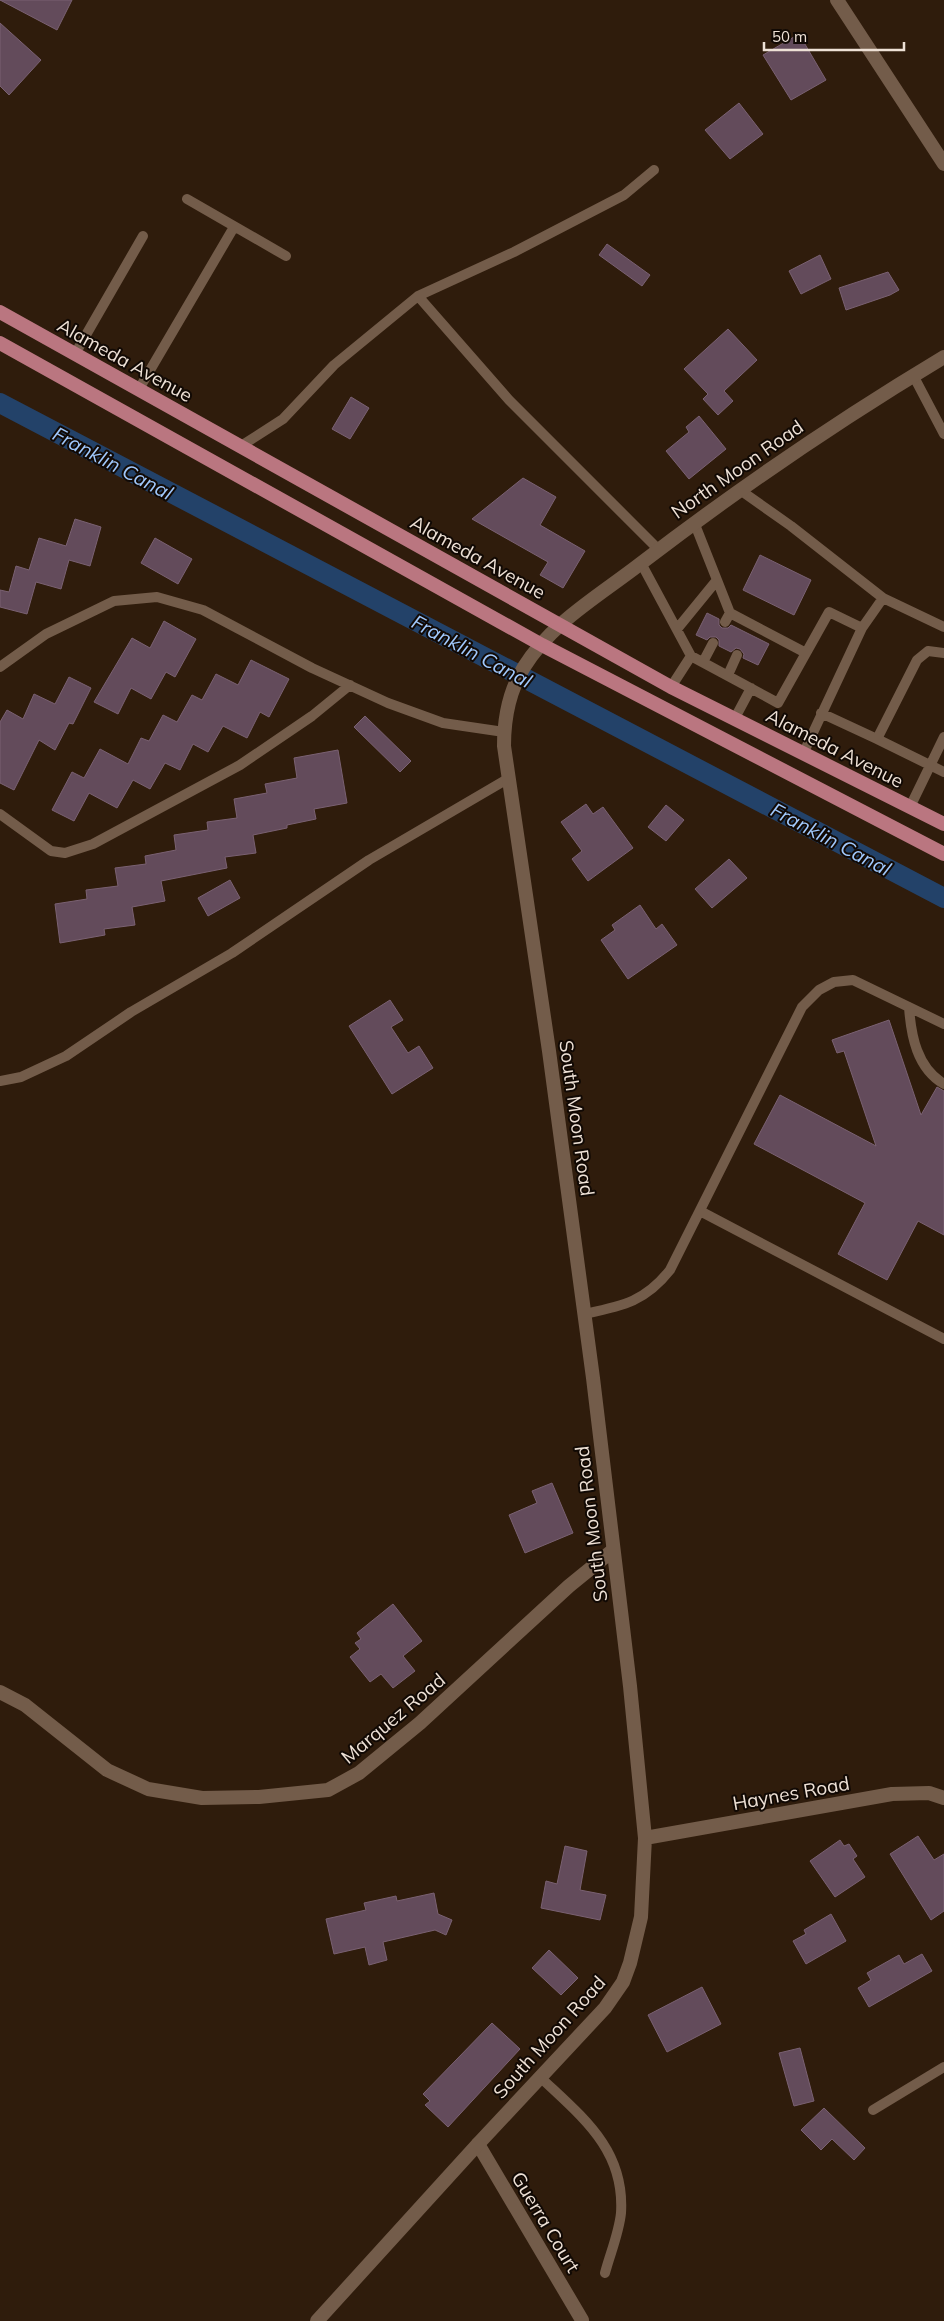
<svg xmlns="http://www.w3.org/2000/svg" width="944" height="2321" viewBox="0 0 944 2321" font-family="Mulish,sans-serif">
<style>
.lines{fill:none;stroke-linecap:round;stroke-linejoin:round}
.canal{stroke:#234269;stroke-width:20}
.building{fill:#634b5b;stroke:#7a6172}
.service{stroke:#735c4a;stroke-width:10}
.minor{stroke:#735c4a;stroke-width:14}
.tertiary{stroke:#735c4a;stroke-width:14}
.primary{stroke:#ba7680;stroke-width:14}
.labels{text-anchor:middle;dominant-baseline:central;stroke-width:4;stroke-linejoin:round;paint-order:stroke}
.street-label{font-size:19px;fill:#eee1d6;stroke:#110904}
.water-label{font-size:20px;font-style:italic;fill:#a0c8fc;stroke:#110904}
</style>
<rect width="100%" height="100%" fill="#2f1c0c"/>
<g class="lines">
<!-- canal -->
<path class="canal" d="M0 403 944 898"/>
</g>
<!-- building -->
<path class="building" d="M0 0H72L57 30Z
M0 23 41 60 9 95 0 86Z
M799 34 826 80 791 100 763 55Z
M739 103 763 134 730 159 705 130Z
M607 244 650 275 642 286 599 255Z
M820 255 831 279 801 294 789 271Z
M888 272 899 290 890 295 846 310 839 288Z
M728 329 757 360 724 391 733 401 718 415 703 399 708 394 684 369Z
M351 397 369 408 350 439 332 429Z
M699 416 726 449 689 479 666 451 689 432 686 427Z
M523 478 556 497 540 525 585 551 563 588 540 575 548 562 472 519Z
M75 519 101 527 90 566 69 560 61 589 36 582 27 614 0 607V590L9 592 16 566 29 570 39 538 66 546Z
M155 538 192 559 178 584 141 563Z
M760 555 811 580 794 615 743 590Z
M707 613 719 619V625L722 628H728L731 625 769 644 758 665 743 658 744 654 740 649 736 648 731 652 719 646V640L716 637H710L707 640 696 635Z
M164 621 196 639 175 677 166 672 151 699 131 688 118 714 94 702 132 638 150 648Z
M251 660 289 679 269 717 260 712 247 738 223 726 208 752 193 744 180 770 165 763 150 789 133 780 117 808 89 793 74 821 52 810 72 772 84 778 100 749 128 764 141 738 149 741 163 715 177 722 192 695 202 700 216 674 238 685Z
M69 677 91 688 73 724 69 723 55 750 39 740 14 790 0 783V722L7 710 23 719 34 694 55 704Z
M365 716 411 761 400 772 354 727Z
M338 750 347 803 314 809 316 819 287 825V828L253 835 256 853 225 857 227 868 161 881 165 901 132 907 135 925 104 929 105 935 60 943 55 904 87 899 86 890 118 886 115 868 146 864 145 856 176 850 174 835 208 830 207 822 237 818 234 799 267 793 265 784 297 778 294 758Z
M586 804 593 814 603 807 633 848 588 881 572 859 582 851 561 822Z
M666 805 684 820 666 841 648 827Z
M729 859 747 878 712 908 695 889Z
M230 880 240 898 208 916 198 898Z
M640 905 656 929 662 924 677 945 628 979 601 940 615 930 612 925Z
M390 1000 403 1020 391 1027 408 1053 419 1046 433 1068 392 1094 349 1026Z
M889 1020 921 1115 937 1087 944 1091V1235L918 1221 887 1280 838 1254 865 1203 754 1144 780 1095 876 1146 844 1051 837 1053 832 1040Z
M552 1483 573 1533 525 1553 509 1515 537 1503 532 1491Z
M393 1604 422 1641 403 1656 415 1671 393 1688 381 1674 370 1682 350 1657 360 1649 355 1643 361 1639 357 1633Z
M918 1836 934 1860 944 1854V1911L931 1920 890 1854Z
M840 1840 844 1846 849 1844 857 1856 853 1859 865 1877 835 1897 810 1861Z
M565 1846 587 1851 580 1890 606 1895 600 1920 541 1908 546 1881 557 1884Z
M434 1893 438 1914 452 1920 446 1935 435 1930 383 1942 387 1960 369 1965 365 1947 334 1954 326 1919 366 1910 364 1903 396 1896 397 1901Z
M831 1914 846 1941 806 1964 793 1941 806 1934 804 1930Z
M549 1950 578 1978 561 1995 532 1968Z
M922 1954 932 1971 869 2007 858 1988 871 1980 867 1973 899 1955 904 1964Z
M702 1987 721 2024 667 2052 648 2015Z
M492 2023 520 2049 448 2127 425 2105 430 2101 423 2094Z
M800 2048 814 2101 794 2106 779 2053Z
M824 2108 865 2148 854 2160 832 2139 821 2150 801 2130Z"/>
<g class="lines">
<!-- service -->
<path class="service" d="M187 199 286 256
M418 296 509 400 658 549
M75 354 143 236
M913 375 944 434
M139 389 234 227
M241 446 283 419 334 365 418 296 514 252 624 195 654 170
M740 490 791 526 883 598 862 628 803 754
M641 563 691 656
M717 580 730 613
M883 598 944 627
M725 622 730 613 806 653
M677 629 717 580 694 522
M944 653 928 651 917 660 877 739 944 772
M703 662 713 643
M0 667 46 634 114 601 157 597 203 610 312 668 388 703 443 723 504 732
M728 675 737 655
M671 687 691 656 778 703 829 612 862 628
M821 713 877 739
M735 718 751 688
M910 807 944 737
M0 814 51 851 65 853 93 844 240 765 312 716 350 685
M909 1007C911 1036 917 1068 944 1084
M0 1081 21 1077 66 1056 131 1012 232 953 369 860 509 778
M700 1211 944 1339
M584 1314C622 1306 645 1302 670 1270L802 1007 819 990 834 982 853 980 944 1024
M540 2077C582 2117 625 2149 621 2213 619 2233 610 2254 605 2273
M873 2110 944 2067"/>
<!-- minor -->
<path class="minor" d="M837 0 944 164
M0 1692 25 1705 107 1770 148 1789 202 1798 259 1797 328 1790 359 1773 420 1723 569 1586 612 1551
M478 2144 582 2320"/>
<!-- tertiary -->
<path class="tertiary" d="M645 1838 892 1794 929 1793 944 1798
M317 2321 478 2144 605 2008 623 1982 630 1963 641 1917 645 1838 630 1686 593 1378 549 1051 504 746C504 718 509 691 524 667 551 623 600 595 640 564 738 489 839 420 944 357"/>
<!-- primary -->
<path class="primary" d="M0 312 671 687 944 824
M0 343 542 645 944 854"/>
</g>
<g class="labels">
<!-- street labels -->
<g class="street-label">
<text transform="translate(125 360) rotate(29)">Alameda Avenue</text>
<text transform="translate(737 469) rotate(-35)">North Moon Road</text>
<text transform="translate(478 557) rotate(29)">Alameda Avenue</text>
<text transform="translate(835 748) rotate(27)">Alameda Avenue</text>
<text transform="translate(577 1118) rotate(82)">South Moon Road</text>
<text transform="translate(591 1524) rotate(-97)">South Moon Road</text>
<text transform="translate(393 1718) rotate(-40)">Marquez Road</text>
<text transform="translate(791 1793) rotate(-10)">Haynes Road</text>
<text transform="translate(549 2037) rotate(-48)">South Moon Road</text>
<text transform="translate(546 2222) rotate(59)">Guerra Court</text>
</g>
<!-- water labels -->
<g class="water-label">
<text transform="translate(113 463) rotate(28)">Franklin Canal</text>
<text transform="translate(472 651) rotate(28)">Franklin Canal</text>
<text transform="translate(831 839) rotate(28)">Franklin Canal</text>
</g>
</g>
<!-- scale -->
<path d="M764 42v8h140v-8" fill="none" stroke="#eee1d6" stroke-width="2.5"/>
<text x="772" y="42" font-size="15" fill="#eee1d6" stroke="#110904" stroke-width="4" paint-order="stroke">50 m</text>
</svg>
